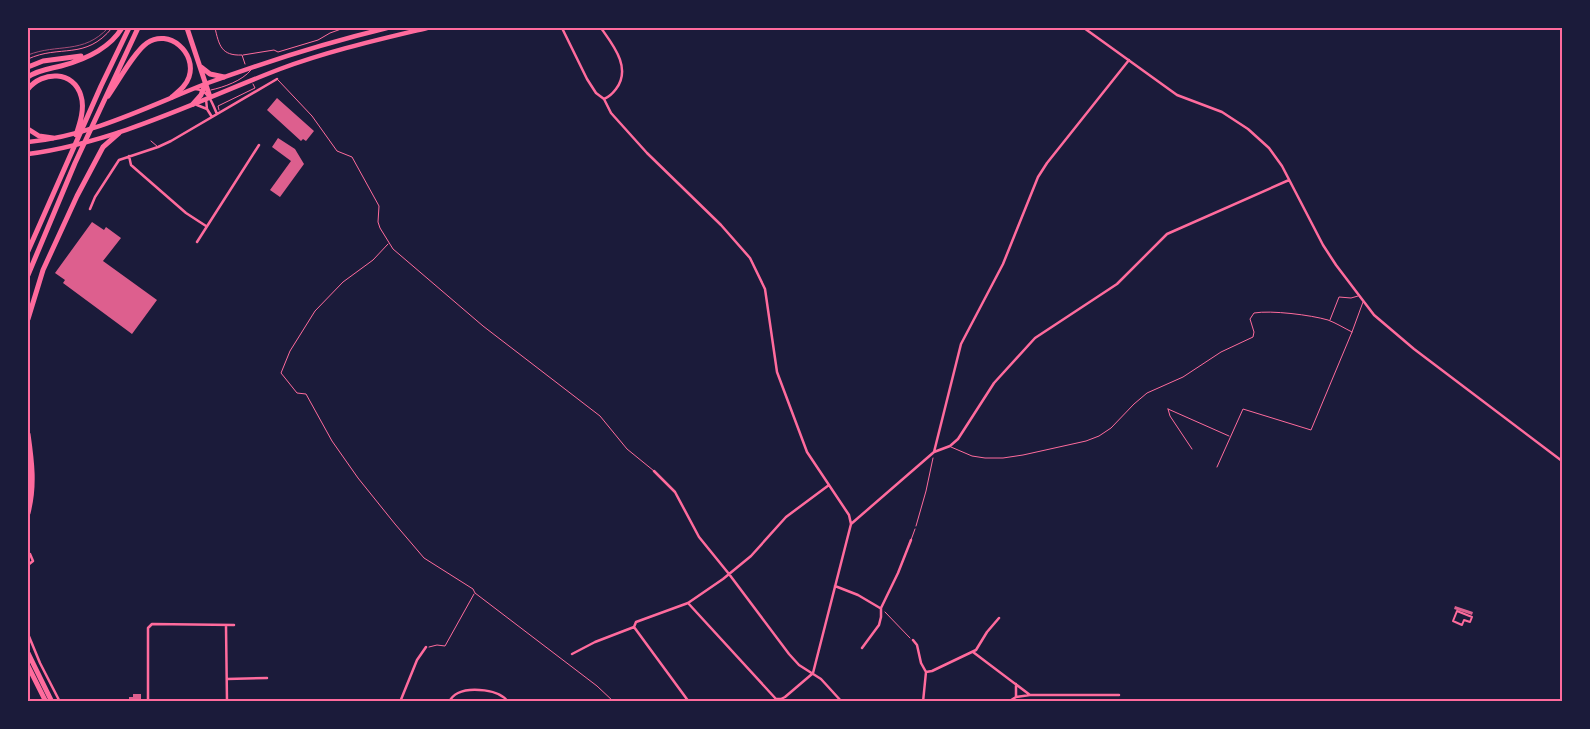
<svg xmlns="http://www.w3.org/2000/svg" width="1590" height="729" viewBox="0 0 1590 729" font-family="'Alegreya Sans',sans-serif">
<style>
.building{fill:#dd5f8e}
.lines{fill:none;stroke-linecap:round;stroke-linejoin:round}
.path{stroke:#ff6b9d;stroke-width:1}
.service{stroke:#ff6b9d;stroke-width:1}
.pedestrian{stroke:#ff6b9d;stroke-width:2}
.minor{stroke:#ff6b9d;stroke-width:2.5}
.primary{stroke:#ff6b9d;stroke-width:4.5}
.motorway{stroke:#ff6b9d;stroke-width:5}
.tram{stroke:#a44b75;stroke-width:1}
.neatline{fill:none;stroke:#ff6b9d;stroke-width:2}
</style>
<rect width="100%" height="100%" fill="#1b1b3a"/>
<!-- building -->
<path class="building" d="M277 98 314 131 306 141 303 139 301 141 267 110Z
M278 138 295 149 304 164 280 197 270 190 291 161 272 147Z
M92 222 104 230 106 227 121 238 103 261 157 300 132 334 63 283 65 280 55 273Z
M1455 606 1473 612 1472 615 1454 609Z
M133 694H141V702H129V697H133Z"/>
<g class="lines">
<!-- path -->
<path class="path" d="M215 28C219 45 221 56 242 55L245 64
M243 55 274 50 278 52 318 40 330 33 344 28
M28 59C60 44 85 61 112 28
M219 110 218 106 255 88 253 84
M388 244 373 260 343 282 315 311 290 351 281 373 297 393 306 394 332 441 358 478 395 524 424 558 473 589 475 593 597 686 614 702
M916 526 926 491 933 458
M885 612 910 638
M429 647 437 645 445 646 474 594"/>
<!-- service -->
<path class="service" d="M278 80 312 116 337 151 352 157 379 206 378 222 380 228 393 249 483 326 600 416 627 449 654 471
M211 90C224 87 242 81 251 70
M151 141 158 147
M1330 320 1339 297 1351 298 1358 296
M1168 409 1229 436
M1168 409 1170 416 1192 449
M951 447 972 456 985 458H1003L1023 455 1086 441 1099 436 1111 428 1134 404 1147 393 1183 377 1221 352 1253 337 1254 332 1250 319 1254 313C1271 310 1311 315 1328 320 1336 323 1344 328 1352 332
M1217 467 1243 409 1311 430 1352 332 1363 302
M911 540 915 529"/>
<!-- pedestrian -->
<path class="pedestrian" d="M1457 611 1472 617 1470 622 1464 620 1462 625 1453 621Z"/>
<!-- minor -->
<path class="minor" d="M562 28 587 79 596 93 604 99 611 113 647 153 721 225 750 258 765 289 777 372 807 452 849 515 851 524 813 673
M601 28C613 45 632 68 616 89 613 93 609 97 604 99
M1084 28 1177 95 1222 112 1248 129 1269 148 1282 166 1323 245 1336 265 1374 315 1414 349 1562 461
M195 89C209 90 212 103 217 114
M206 99 207 109 212 117
M197 105 207 109
M129 156 131 165 186 213 206 226
M90 209 95 197 119 160 158 147 171 141 277 79
M197 242 259 145
M934 452 950 446 958 439 994 383 1035 338 1117 284 1167 234 1289 180
M654 471 675 492 699 537 729 574 789 654 799 665 821 679 842 702
M851 524 934 452 961 344 1003 264 1038 177 1047 163 1129 60
M28 556 30 554 33 561 28 565
M835 586 858 595 880 608
M688 603 776 699H781L785 697 812 674
M226 626 227 702
M634 627 689 702
M28 634 40 663 60 702
M913 640 917 645 921 663 926 672 923 702
M862 648 879 625 881 617V608L898 573 911 540
M973 652 1030 695
M572 654 595 642 634 627 636 622 688 603 723 579 751 556 786 517 829 485
M926 672 932 671 976 650 987 632 999 618
M227 679 267 678
M1016 684V697
M148 702V628L152 624 234 625
M400 702 417 660 426 647
M449 702C451 698 454 695 458 693 470 687 500 689 508 702
M1008 702 1016 697 1030 695H1119"/>
<!-- primary -->
<path class="primary" d="M28 142C91 136 147 107 205 84 265 62 325 43 387 28
M28 154C117 142 197 101 280 69 328 51 377 40 427 28"/>
<!-- motorway -->
<path class="motorway" d="M187 28 210 97
M28 67 43 61 81 56
M201 67 210 74 224 77
M28 77C38 70 49 69 61 66 84 60 109 49 122 28
M28 89C42 71 74 70 81 96 85 108 80 123 76 135
M108 96C118 82 134 52 147 43 169 28 197 53 189 77 186 86 179 91 172 97
M193 104 201 95 205 84
M28 129 39 136 53 138
M28 251 101 86 129 28
M28 275 75 163 138 28
M28 319 43 270 77 196 103 147 119 133
M28 434C32 462 35 486 28 513
M28 653 52 702
M28 666 46 702"/>
<!-- tram -->
<path class="tram" d="M28 55C58 43 83 55 108 28"/>
</g>
<!-- border -->
<rect width="1590" height="729" fill="none" stroke="#1b1b3a" stroke-width="58"/>
<rect x="29" y="29" width="1532" height="671" class="neatline"/>
</svg>
